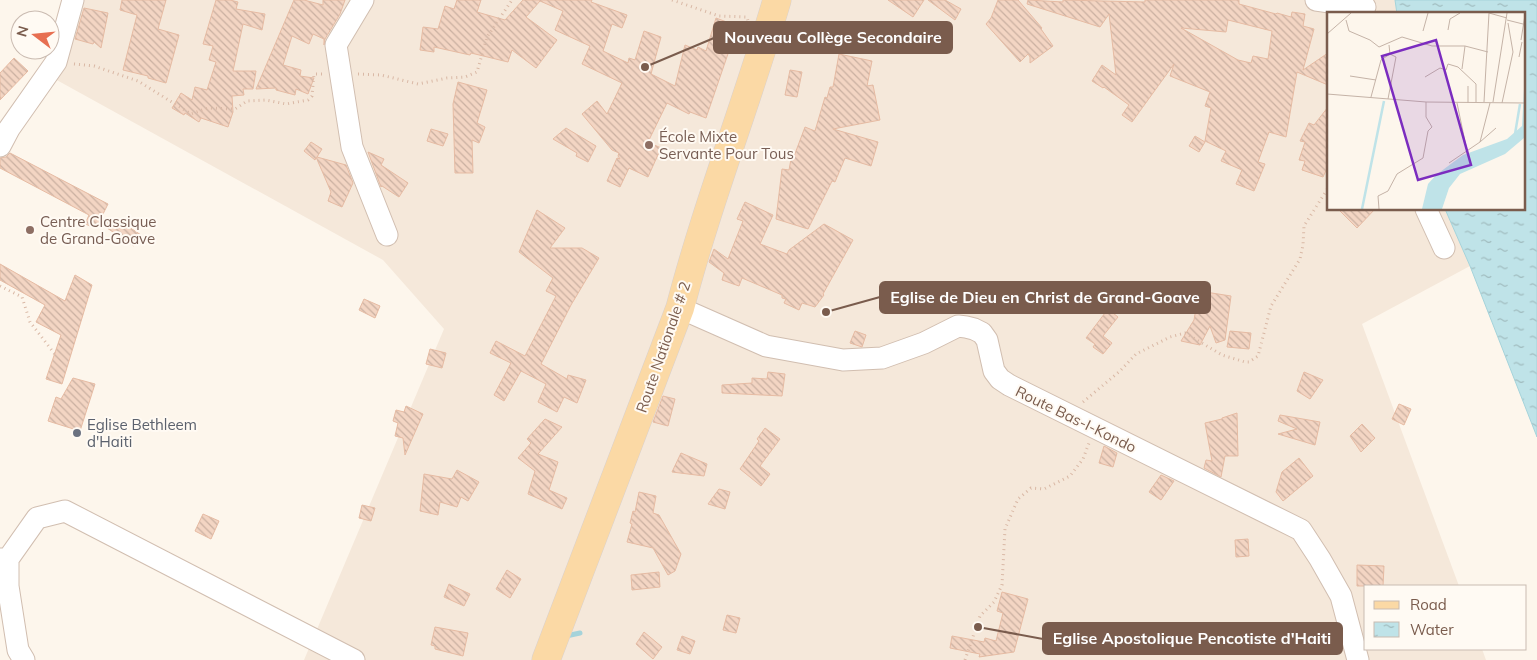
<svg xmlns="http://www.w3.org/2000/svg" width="1537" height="660" viewBox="0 0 1537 660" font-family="Mulish,sans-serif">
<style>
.residential{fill:#f5e8da}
.water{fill:url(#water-ripples);stroke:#a5d3da}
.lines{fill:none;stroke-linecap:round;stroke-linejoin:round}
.stream{stroke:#a5d3da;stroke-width:5}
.building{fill:url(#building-back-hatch);stroke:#e6bba3;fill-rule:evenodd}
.minor-casing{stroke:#d1beb0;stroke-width:23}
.major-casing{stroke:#dad1cd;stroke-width:29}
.path{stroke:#d9b8a5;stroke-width:3;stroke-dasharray:1 4;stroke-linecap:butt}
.minor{stroke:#fff;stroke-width:21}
.major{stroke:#fbd9a5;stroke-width:28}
.education-dot{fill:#8d6e63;stroke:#fffaf3;stroke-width:2}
.worship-dot{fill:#6b7280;stroke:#fffaf3;stroke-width:2}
.labels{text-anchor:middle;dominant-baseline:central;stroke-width:4;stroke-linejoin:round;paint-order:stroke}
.education-label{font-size:15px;fill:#785e54;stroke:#fffaf3;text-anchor:start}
.street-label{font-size:15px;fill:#7a5c4d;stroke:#fffaf3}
.worship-label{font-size:15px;fill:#5b616d;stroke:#fffaf3;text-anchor:start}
.inset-river{fill:none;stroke:#bfe3e8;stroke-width:2.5}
.inset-road{fill:none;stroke:#c5b3a7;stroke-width:1}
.view{fill:#7b2cbf;fill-opacity:0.15;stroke:#7b2cbf;stroke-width:2.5}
.inset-edge{fill:none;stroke:#7a5c4d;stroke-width:2.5}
.leader{fill:none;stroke:#7a5c4d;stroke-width:2}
.callout-dot{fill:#7a5c4d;stroke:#fffaf3;stroke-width:2}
.callout{fill:#7a5c4d;stroke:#7a5c4d;stroke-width:2}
.callout-label{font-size:16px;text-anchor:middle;font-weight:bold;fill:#fff}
</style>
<defs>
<pattern id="water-ripples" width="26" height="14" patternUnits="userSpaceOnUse" patternTransform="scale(1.25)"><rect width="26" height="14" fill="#bfe3e8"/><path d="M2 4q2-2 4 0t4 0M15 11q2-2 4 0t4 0" fill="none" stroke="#a0bbbe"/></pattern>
<pattern id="building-back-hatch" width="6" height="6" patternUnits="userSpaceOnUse" patternTransform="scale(1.25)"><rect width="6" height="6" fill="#f3d5c3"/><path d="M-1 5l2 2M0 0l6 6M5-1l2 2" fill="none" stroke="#cab0a1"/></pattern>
</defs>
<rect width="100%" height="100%" fill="#fdf6ec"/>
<!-- residential -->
<path class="residential" d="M65 0H1395L1397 14H1328V209H1445L1470 266 1362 324 1459 586H1366V649H1482L1486 660H304L444 329 383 260 44 73Z"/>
<!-- water -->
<path class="water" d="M1395 0H1537V437L1470 266 1445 209H1523V14H1397Z"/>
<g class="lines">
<!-- stream -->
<path class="stream" d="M566 636 580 633"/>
</g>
<!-- building -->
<path class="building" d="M122 0H166L158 29 179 35 166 83 148 78V76L123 70 137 15 120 10Z
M216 0H230L238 2 236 9 265 14 262 30 243 24 233 71H256L253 89H243L244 95 232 96 233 112 228 127 201 118 199 122 185 113 184 115 172 108 181 93 192 100 195 87 207 90 216 62 209 60 213 46 203 44Z
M294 0H304L323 5V0H345L340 14 325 39 324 45V39L313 34 309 44 292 36 283 65 301 70 300 76 314 78 308 94 296 89 295 95 276 90V88L256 89Z
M457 0H481L477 12 505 20 523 0H592L591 2 627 15 622 28 612 24 603 51 628 63 629 58 635 60 644 31 661 37 651 74 675 86 685 45 697 50 698 47 706 51 716 18 743 28 737 47 731 45 706 118 690 112 689 114 667 103 648 142 661 148 648 177 629 168 620 187 607 181 617 158 620 159 618 156 619 153 612 150 582 114 597 101 607 114 622 83 582 64 590 46 555 30 563 11 540 1 526 17 557 40 536 68 512 50 508 62 471 53 470 55 434 47V52L420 50 423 27 438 29 445 6 454 9Z
M888 0H924L913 17Z
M928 0H945L961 9 955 20Z
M998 0H1018L1042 28 1041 29 1053 46 1030 63V57L1028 54 1020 62 986 24 991 18Z
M1028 0 1063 2V0L1145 2V0H1239V4L1276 14 1277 13 1291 17 1292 12 1305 14 1303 26 1314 29 1303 70 1328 53V85L1297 72 1286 137 1269 132 1258 162 1265 164 1254 191 1236 184 1242 170 1221 161 1226 151 1205 141 1211 108 1205 106 1210 92 1170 76 1174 64 1132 122 1122 115 1129 105 1104 87 1103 88 1092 81 1102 65 1116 75 1109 14 1100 27 1027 4ZM1228 20 1272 31 1268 59 1253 56 1251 63 1238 60 1181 28 1226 32Z
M84 8 108 13 101 48 94 42 93 44 75 39Z
M839 54 872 61 867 86 873 85 880 120 833 129 878 142 871 166 845 158 835 182 832 181 808 229 776 219 782 169 789 170 791 159H793L805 127 815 131 825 97 827 98 830 87H833Z
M14 58 28 71 0 100V73Z
M790 70 802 72 797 97 785 95Z
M458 82 487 90 477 123 485 127 479 143 472 140 473 173H455L453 104Z
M1328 107V166L1323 177 1302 170 1305 161 1299 160 1305 142 1300 141 1309 123 1314 125Z
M566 128 596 146 588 162 576 156 577 153 553 139Z
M431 129 448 134 443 146 427 141Z
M1195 136 1205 142 1199 152 1189 146Z
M311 142 322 149 317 157 346 165 353 183 342 207 328 201 331 192 316 157 315 160 304 151Z
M368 152 384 159 381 165 408 183 399 197 382 186 381 187Z
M10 153 108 204 96 228 85 224 89 215 0 168V158L6 157Z
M745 202 773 215 760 244 787 254 789 250 824 224 853 240 823 294 824 295 815 307 802 303 799 310 784 303 786 299 782 298V295L742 278 739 286 722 280 724 273 709 262 714 249 728 259 743 221 737 219Z
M1338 209H1375L1357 228Z
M537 210 565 228 550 248H582L599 258 571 305 541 364 567 379 568 375 586 380 577 403 564 397 557 412 538 402 546 384 521 371 504 401 494 395 511 363 490 353 496 341 525 356 556 296 546 291 553 278 519 252Z
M104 219 128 228 129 227 141 235 134 246 101 224Z
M0 264 65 301 75 275 92 285 62 384 46 379 61 335 36 322 45 305 0 280Z
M1199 291 1231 296 1225 340 1216 343 1210 326 1200 345 1181 341 1194 320Z
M364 299 380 306 375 318 359 310Z
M1108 309 1118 317 1103 336 1112 343 1103 354 1093 347 1095 344 1086 338Z
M855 331 866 335 862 347 850 343Z
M1230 331 1251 333 1249 349 1227 347Z
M430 349 446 353 442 368 426 364Z
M768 372 785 374 782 396 722 393V385L752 383V378L767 379Z
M1304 372 1323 380 1310 399 1297 391Z
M73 378 95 384 80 431 48 421 56 397 61 399Z
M663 396 675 399 668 426 653 422Z
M1399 404 1411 409 1404 425 1392 419Z
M406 406 423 414 405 455 403 438 395 436 398 423 393 421 396 410 404 412Z
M1237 413 1238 456H1225L1221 477 1204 468 1206 460 1212 461 1205 423 1222 419V418Z
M1280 415 1320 422 1315 445 1278 434 1297 429 1278 421Z
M545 419 562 427 538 454 558 462 549 490 567 498 562 509 528 494 535 471 518 458 531 443 527 439Z
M1362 424 1375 438 1361 452 1350 436Z
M765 428 780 439 760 466 770 474 761 486 740 469 759 441 757 439Z
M1104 446 1117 453 1113 467 1099 463Z
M681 453 707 464 704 476 672 472Z
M1299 458 1313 476 1283 501 1276 492 1282 472Z
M457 470 479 482 468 501 461 497 457 507 440 502 438 515 420 511 424 474 452 479Z
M1161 475 1174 481 1161 500 1149 492Z
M719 489 730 492 725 509 708 504Z
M639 492 656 496 653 513 659 515 681 554 675 571 668 575 653 548 627 542 632 524 630 523 633 511 635 512Z
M362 505 375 508 371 521 359 518Z
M203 514 219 521 211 539 195 531Z
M1248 539 1249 556 1236 557 1235 540Z
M1357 565 1384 566 1383 586H1357Z
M507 570 521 579 510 598 496 589Z
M659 572 660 587 632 590 631 575Z
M449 584 470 594 464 606 444 597Z
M1002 592 1028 599 1014 652 979 657 980 654 950 648 952 636 984 642 985 638 996 641 1003 613 997 611Z
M727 615 740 618 736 633 723 630Z
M435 627 468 633 463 656 435 649V646L431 645Z
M644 632 662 647 653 659 636 644Z
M682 636 695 641 690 654 677 650Z"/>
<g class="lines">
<!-- minor casing -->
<g class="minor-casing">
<path id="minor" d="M363 0 336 45 352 147 387 235
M1316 0 1365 7
M0 146 9 129 56 62 73 0
M1426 209 1444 248
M680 308 766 346 843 360 882 358 924 343 958 326 966 327 974 329 982 333 987 340 994 371 1000 379 1009 385 1301 530 1320 559 1341 596 1358 660
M0 559H8L37 518 65 511 354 660
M8 559V586L18 650 24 660"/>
</g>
<!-- major casing -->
<g class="major-casing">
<path id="major" d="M546 660 680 308C707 204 747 103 777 0"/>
</g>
<!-- path -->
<path class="path" d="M672 0 719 16 747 17 748 21
M74 64 94 66 138 81 191 114 208 108 235 109 247 101 266 100 286 104 308 100 312 96 314 74H325
M358 74 381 75 418 84 447 78 465 77 477 72 487 37 512 0
M0 286 22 297 30 322 57 357
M1083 402 1120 371 1136 354 1170 337 1185 333 1222 355 1245 362H1249L1258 356 1271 306 1300 259 1303 245 1304 226 1328 188
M965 660 980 616 994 602 1002 585 1005 529 1018 499 1031 488 1044 489 1070 476 1083 459 1089 443"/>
<!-- minor -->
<use href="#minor" class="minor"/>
<!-- major -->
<use href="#major" class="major"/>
</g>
<!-- markers -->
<g class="education-dot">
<circle cx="649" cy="145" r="5"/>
<circle cx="30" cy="230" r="5"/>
</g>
<circle class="worship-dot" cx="77" cy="433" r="5"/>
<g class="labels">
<!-- education labels -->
<g class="education-label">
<text x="659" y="136">École Mixte<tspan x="659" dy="17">Servante Pour Tous</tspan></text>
<text x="40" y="221">Centre Classique<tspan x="40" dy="17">de Grand-Goave</tspan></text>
</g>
<!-- street labels -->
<g class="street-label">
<text transform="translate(663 347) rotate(-71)">Route Nationale # 2</text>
<text transform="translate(1076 419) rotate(26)">Route Bas-I-Kondo</text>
</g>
<!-- worship labels -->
<g class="worship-label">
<text x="87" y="424">Eglise Bethleem<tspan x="87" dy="17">d'Haiti</tspan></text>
</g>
</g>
<!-- overview -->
<g transform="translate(1327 12)">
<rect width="198" height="198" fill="#fdf6ec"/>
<path d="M197 77V126L178 142 133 162 122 176 115 197H95L101 172 109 163 136 143 180 127 195 114Z" fill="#bfe3e8"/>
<path class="inset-river" d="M188 122 193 92M35 197 57 89"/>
<path class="inset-road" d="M162 1 180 6M19 8 22 19 43 28 52 35 75 25 105 34H138L161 40M180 8 196 12M121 18 123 7 133 1M96 19 101 1M0 22 24 1M194 28 198 3M192 45 195 30M135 57 138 34M23 64 49 68M98 65 113 56 119 58 121 52 131 55 149 72V90M0 82 99 90 198 91M44 85 54 48 63 42M61 87 69 45 63 42 62 33M157 90 162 1M166 90 180 1M130 91 140 139M141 91V74M175 91 186 40 181 11M153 130 169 116M122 151 153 130 163 91M52 197 51 184 61 179 70 162 96 146 101 119 105 115 99 105V90"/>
<path class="view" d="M109 28 144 153 91 168 55 44Z"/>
<rect width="198" height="198" class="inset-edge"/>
</g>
<!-- callouts -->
<path class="leader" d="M645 67L714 38M826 312L880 297M978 627L1043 639"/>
<g class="callout-dot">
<circle cx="645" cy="67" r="5"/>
<circle cx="826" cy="312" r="5"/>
<circle cx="978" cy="627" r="5"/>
</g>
<g class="callout">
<rect x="714" y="22" width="238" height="31" rx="5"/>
<rect x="880" y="282" width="330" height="31" rx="5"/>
<rect x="1043" y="623" width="299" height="31" rx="5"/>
</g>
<g class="callout-label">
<text x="833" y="43">Nouveau Collège Secondaire</text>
<text x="1045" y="303">Eglise de Dieu en Christ de Grand-Goave</text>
<text x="1192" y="644">Eglise Apostolique Pencotiste d'Haiti</text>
</g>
<!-- legend -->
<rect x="1364" y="585" width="162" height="65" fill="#fffaf3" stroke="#cabbb1"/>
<rect x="1374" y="601" width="25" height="8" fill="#fbd9a5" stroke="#cabbb1"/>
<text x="1410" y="610" font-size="15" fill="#7a5c4d">Road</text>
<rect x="1374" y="622" width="25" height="15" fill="url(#water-ripples)" stroke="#cabbb1"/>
<text x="1410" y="635" font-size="15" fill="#7a5c4d">Water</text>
<!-- north arrow -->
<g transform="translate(35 35) rotate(286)"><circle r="24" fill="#fffaf3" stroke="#cabbb1"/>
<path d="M0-4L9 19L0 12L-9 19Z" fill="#e76f51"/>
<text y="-8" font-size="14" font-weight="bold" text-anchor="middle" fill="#7a5c4d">N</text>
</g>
</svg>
